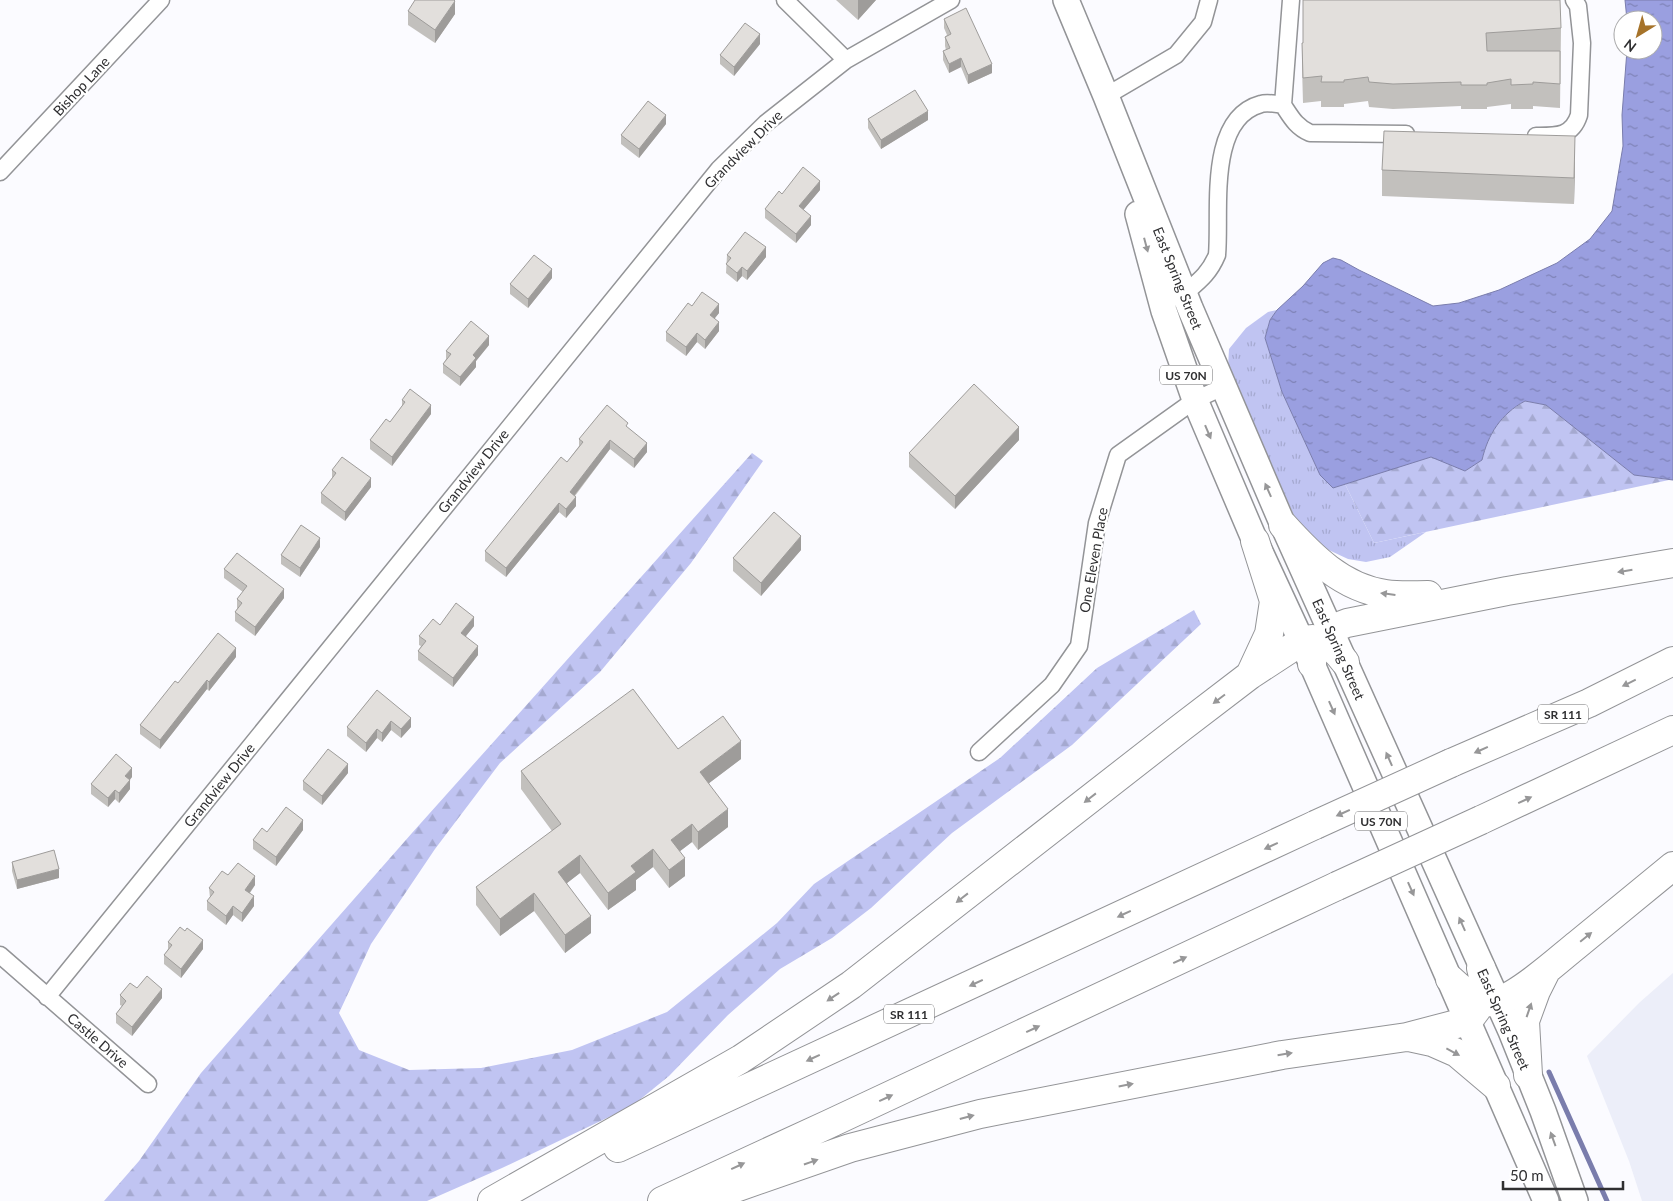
<svg xmlns="http://www.w3.org/2000/svg" width="1673" height="1201" viewBox="0 0 1673 1201" font-family="Lato,sans-serif">
<style>
.built{fill:#eceef9}
.grass{fill:url(#grass-tufts)}
.forest{fill:url(#forest-firs)}
.water{fill:url(#water-ripples);stroke:#7a7dac}
.lines{fill:none;stroke-linecap:round;stroke-linejoin:round}
.stream{stroke:#7a7dac;stroke-width:5}
.minor-casing{stroke:#939497;stroke-width:19}
.primary-casing{stroke:#939497;stroke-width:28}
.motorway-casing{stroke:#939497;stroke-width:30}
.minor{stroke:#fff;stroke-width:16}
.primary{stroke:#fff;stroke-width:25}
.motorway{stroke:#fff;stroke-width:28}
.motorway-bridge-casing{stroke:#939497;stroke-width:30;stroke-linecap:butt}
.motorway-bridge{stroke:#fff;stroke-width:28}
.wall{fill:#c2c0bd}
.shaded-wall{fill:#9e9c9a}
.building{fill:#e2dfdc;stroke:#9e9c9a}
.oneway{fill:#979798}
.labels{text-anchor:middle;dominant-baseline:central;stroke-width:4.5;stroke-linejoin:round;paint-order:stroke}
.shield{fill:#fff;stroke:#6d6d6f;stroke-width:1}
.shield-label{font-size:12px;font-weight:bold;fill:#2f2f31}
.street-label{font-size:14px;fill:#2f2f31;stroke:#fff}
</style>
<defs>
<pattern id="grass-tufts" width="24" height="20" patternUnits="userSpaceOnUse" patternTransform="scale(1.25)"><rect width="24" height="20" fill="#c0c4f2"/><path d="M3 7l-1-3M5 7V3M7 7l1-3M15 17l-1-3M17 17v-4M19 17l1-3" fill="none" stroke="#a5a9d0"/></pattern>
<pattern id="forest-firs" width="22" height="20" patternUnits="userSpaceOnUse" patternTransform="scale(1.25)"><rect width="22" height="20" fill="#c0c4f2"/><path d="M5 1l3.5 6h-7zM16 11l3.5 6h-7z" fill="#a5a9d0"/></pattern>
<pattern id="water-ripples" width="26" height="14" patternUnits="userSpaceOnUse" patternTransform="scale(1.25)"><rect width="26" height="14" fill="#9a9fe0"/><path d="M2 4q2-2 4 0t4 0M15 11q2-2 4 0t4 0" fill="none" stroke="#7e82b6"/></pattern>
</defs>
<rect width="100%" height="100%" fill="#fbfbff"/>
<!-- built -->
<path class="built" d="M1673 973V1201H1642L1629 1161 1587 1056 1639 1003Z"/>
<!-- grass -->
<path class="grass" d="M1277 310 1270 320 1265 338 1282 392 1320 475 1333 488 1345 484 1374 543 1426 532 1390 557 1366 562 1348 559 1318 545 1296 520 1228 367 1229 349 1246 328 1268 312Z"/>
<!-- forest -->
<path class="forest" d="M1525 401 1546 405 1634 475 1669 480 1374 543 1345 484 1431 456 1465 471 1482 460C1488 433 1501 415 1525 401Z
M752 453 763 461 691 563 600 672 500 763 435 849 371 944 339 1013 359 1050 409 1070 481 1068 572 1050 667 1012 777 923 814 884 1000 758 1097 668 1194 610 1201 624 1072 745 952 833 871 908 832 938 780 969 728 1015 669 1076 632 1106 502 1168 427 1201H104L139 1161 201 1073 412 833Z"/>
<!-- water -->
<path class="water" d="M1625 0H1673V480L1634 475 1546 405 1525 401C1501 414 1488 434 1482 460L1465 471 1431 457 1333 488 1320 475 1282 392 1265 338 1270 320 1277 310 1303 286 1323 263 1333 258 1341 260 1359 270 1433 306 1459 303 1499 290 1557 263 1590 239 1612 211 1623 146 1622 115 1627 50H1653V20H1627Z"/>
<g class="lines">
<!-- stream -->
<path class="stream" d="M1549 1072 1607 1201"/>
<!-- minor casing -->
<g class="minor-casing">
<path id="minor" d="M785 0 846 60
M1106 96 1176 55 1203 22 1209 0
M1283 105C1291 117 1296 127 1310 133L1406 134
M1536 136C1556 136 1572 137 1579 115L1582 43 1578 6 1574 0
M0 172 161 0
M1184 294C1199 281 1209 274 1217 255 1221 213 1206 119 1261 104 1267 102 1277 104 1283 105L1291 0
M979 752 1052 685 1079 646 1097 523 1118 455 1195 400 1223 387
M0 955 148 1084
M47 997 719 169 766 123 846 60 951 0"/>
</g>
<!-- primary casing -->
<g class="primary-casing">
<path id="primary" d="M1066 0 1106 96 1190 308 1283 525 1511 1031 1543 1111 1575 1201
M1138 214 1164 311 1195 400 1255 541 1312 664 1546 1201"/>
</g>
<!-- motorway casing -->
<g class="motorway-casing">
<path id="motorway" d="M1283 525C1311 556 1342 588 1386 594 1399 596 1414 595 1428 595
M1312 664C1312 643 1328 629 1347 623L1507 591 1673 563
M1250 675 1269 634 1274 601 1255 541
M1451 763 1589 703 1673 661
M1481 820 1673 730
M1450 979C1461 989 1476 1004 1493 1002 1516 999 1559 959 1578 944 1610 918 1641 892 1673 866
M1409 1037 1432 1042 1457 1053 1496 1086
M1528 1075 1525 1021 1536 991 1546 971
M618 1148 1315 825
M492 1201 741 1059 851 985 1182 727 1250 675 1302 641C1322 634 1334 648 1345 662
M662 1201 829 1124 1337 886
M698 1201 850 1148 980 1114 1282 1055 1407 1037 1468 1021 1477 1009 1482 997 1485 984 1481 968"/>
</g>
<!-- minor -->
<use href="#minor" class="minor"/>
<!-- primary -->
<use href="#primary" class="primary"/>
<!-- motorway -->
<use href="#motorway" class="motorway"/>
<!-- motorway-bridge casing -->
<g class="motorway-bridge-casing">
<path id="motorway-bridge" d="M1315 825 1451 763
M1337 886 1481 820"/>
</g>
<!-- motorway-bridge -->
<use href="#motorway-bridge" class="motorway-bridge"/>
</g>
<!-- wall -->
<path class="wall" d="M836 0H876L858 20Z
M408 11 455 14 435 43 408 25Z
M944 19 992 73 968 84 961 67 949 73 943 60V51L946 50 945 46V37L947 35 944 28Z
M1561 28 1560 108 1533 106V109H1511V104L1487 107V109H1461V106L1393 109 1369 107 1368 101 1344 104V107H1321V101L1303 103 1302 67V43Z
M760 44 734 76 720 64V55Z
M868 119 928 120 881 149 868 128Z
M666 124 639 158 621 144V135Z
M1575 162 1574 204 1382 196V170Z
M820 190 803 210 811 225 796 243 765 218V209L782 194Z
M727 255 766 257 747 280 742 276 737 282 726 273Z
M552 278 528 308 510 294V284Z
M692 306 719 313 715 318 719 331 705 349 697 342 686 356 666 341V332Z
M489 345 476 361V367L460 386 443 373V364L446 359V351Z
M402 400 431 414 392 466 370 449V440L390 422 402 406Z
M628 428 647 452 634 468 610 449 575 496 576 506 566 518 559 512 506 577 485 561V551L567 462 579 446V439Z
M1019 440 955 509 909 467V453Z
M332 470 371 487 345 521 321 503V493L332 478Z
M320 547 300 577 281 564V555Z
M801 550 761 596 733 571V558Z
M224 569 284 598 255 636 235 621V612L237 609V599L243 592 224 578Z
M440 625 474 626 466 636 478 655 453 687 418 660V651L421 646 419 645V636Z
M236 657 209 691 207 689 160 749 140 734V725L178 683Z
M377 690 411 727 401 738 391 730 382 742 377 738 366 752 347 736V727Z
M678 749 741 759 709 783 728 827 698 850 692 842 680 851 685 876 669 888 653 867 636 880V890L608 910 580 873 567 883 591 933 565 953 534 911 500 936 476 905V887L552 831 521 789V771Z
M348 773 322 805 303 790V781Z
M132 777 130 780V789L119 803 115 799 108 807 91 794V784Z
M303 830 276 866 253 849V840L267 832Z
M12 862 59 878 17 889 12 871Z
M228 875 255 885 250 893 254 906 242 922 233 915 226 925 207 910V901L210 898 209 888Z
M185 931 203 949 181 978 164 964V955L168 949V942Z
M137 988 162 998 132 1036 116 1023V1014L122 1006 120 1005V995Z"/>
<!-- shaded-wall -->
<path class="shaded-wall" d="M858 0H876L858 20Z
M455 1V14L435 43V30Z
M760 34V44L734 76V67Z
M961 58V67L949 73V64Z
M992 64V73L968 84V75Z
M928 111V120L881 149V140Z
M666 115V124L639 158V149Z
M1575 136V162L1574 204V178Z
M820 181V190L799 215V206Z
M811 216V225L796 243V234Z
M766 247V257L747 280V271Z
M742 267V276L737 282V273Z
M552 269V278L528 308V299Z
M719 304V313L710 324V315Z
M719 322V331L705 349V340Z
M697 333V342L686 356V347Z
M489 336V345L476 361V367L460 386V377L473 355Z
M431 405V414L392 466V457Z
M1019 427V440L955 509V496Z
M610 440V449L570 501V492Z
M647 443V452L634 468V459Z
M371 478V487L345 521V512Z
M576 497V506L566 518V509Z
M559 503V512L506 577V568Z
M801 536V550L761 596V583Z
M320 538V547L300 577V568Z
M284 589V598L255 636V627Z
M474 617V626L461 642V633Z
M478 646V655L453 687V678Z
M236 648V657L209 691V682Z
M207 680V689L160 749V740Z
M411 718V727L401 738V729Z
M391 721V730L382 742V733Z
M377 729V738L366 752V743Z
M741 741V759L700 790V772Z
M348 764V773L322 805V796Z
M132 768V777L125 785V776Z
M130 780V789L119 803V793Z
M115 790V799L108 807V798Z
M728 809V827L698 850V832Z
M303 820V830L276 866V857Z
M692 824V842L671 858V840Z
M653 849V867L636 880V890L608 910V893L631 866Z
M580 855V873L558 890V872Z
M685 858V876L669 888V870Z
M59 869V878L17 889V880Z
M255 876V885L245 899V890Z
M534 893V911L500 936V919Z
M254 896V906L242 922V913Z
M233 906V915L226 925V916Z
M591 916V933L565 953V935Z
M203 940V949L181 978V969Z
M162 989V998L132 1036V1027Z"/>
<!-- building -->
<path class="building" d="M415 0H454L455 1 435 30 408 11Z
M1303 0H1560L1561 28 1486 33 1487 51H1560V84L1533 82V84L1511 85V79L1487 83V85H1461V82L1393 84 1369 82 1368 77 1344 80V82H1321L1322 76 1303 78 1302 43H1303Z
M966 8 992 64 968 75 961 58 949 64 943 51 950 48 945 37 951 34 944 19Z
M745 23 760 34 734 67 720 55Z
M915 90 928 111 881 140 868 119Z
M648 101 666 115 639 149 621 135Z
M1384 131 1575 136 1574 178 1382 170Z
M803 167 820 181 799 206 811 216 796 234 765 209 779 191 782 194Z
M745 232 766 247 747 271 742 267 737 273 726 264 731 258 727 255Z
M534 255 552 269 528 299 510 284Z
M702 292 719 304 710 315 719 322 705 340 697 333 686 347 666 332 688 303 692 306Z
M471 321 489 336 473 355 476 358 460 377 443 364 451 354 446 351Z
M974 384 1019 427 955 496 909 453Z
M410 389 431 405 392 457 370 440 386 419 390 422 405 402 402 400Z
M607 405 628 423 626 426 647 443 634 459 610 440 570 492 576 497 566 509 559 503 506 568 485 551 561 457 567 462 583 442 579 439Z
M342 457 371 478 345 512 321 493 336 473 332 470Z
M774 512 801 536 761 583 733 558Z
M301 525 320 538 300 568 281 555Z
M237 553 284 589 255 627 235 612 242 603 237 599 247 586 224 569Z
M456 603 474 617 461 633 478 646 453 678 418 651 426 641 419 636 433 619 440 625Z
M218 633 236 648 209 682 207 680 160 740 140 725 175 681 178 683Z
M633 689 678 749 723 716 741 741 700 772 728 809 698 832 692 824 671 840 685 858 669 870 653 849 631 866 636 872 608 893 580 855 558 872 591 916 565 935 534 893 500 919 476 887 561 824 521 771Z
M377 690 411 718 401 729 391 721 382 733 377 729 366 743 347 727Z
M328 749 348 764 322 796 303 781Z
M116 754 132 768 125 776 130 780 119 793 115 790 108 798 91 784Z
M286 807 303 820 276 857 253 840 262 828 267 832Z
M54 850 59 869 17 880 12 862Z
M238 863 255 876 245 890 254 896 242 913 233 906 226 916 207 901 214 892 209 888 222 871 228 875Z
M180 927 185 931 187 928 203 940 181 969 164 955 172 945 168 942Z
M147 976 162 989 132 1027 116 1014 126 1001 120 995 130 983 137 988Z"/>
<!-- one-way arrows -->
<defs><path id="oneway-solid" d="M-6-.8H1V-3.2L6.5 0L1 3.2V.8H-6Z" transform="scale(1.25)"/></defs>
<g class="oneway">
<use href="#oneway-solid" transform="translate(1146 245) rotate(75)"/>
<use href="#oneway-solid" transform="translate(1208 432) rotate(67)"/>
<use href="#oneway-solid" transform="translate(1268 490) rotate(-114)"/>
<use href="#oneway-solid" transform="translate(1625 571) rotate(171)"/>
<use href="#oneway-solid" transform="translate(1388 594) rotate(-173)"/>
<use href="#oneway-solid" transform="translate(1629 683) rotate(154)"/>
<use href="#oneway-solid" transform="translate(1219 699) rotate(143)"/>
<use href="#oneway-solid" transform="translate(1332 708) rotate(66)"/>
<use href="#oneway-solid" transform="translate(1481 750) rotate(156)"/>
<use href="#oneway-solid" transform="translate(1389 759) rotate(-114)"/>
<use href="#oneway-solid" transform="translate(1090 798) rotate(142)"/>
<use href="#oneway-solid" transform="translate(1525 800) rotate(-25)"/>
<use href="#oneway-solid" transform="translate(1343 813) rotate(156)"/>
<use href="#oneway-solid" transform="translate(1271 846) rotate(155)"/>
<use href="#oneway-solid" transform="translate(1411 889) rotate(66)"/>
<use href="#oneway-solid" transform="translate(962 898) rotate(142)"/>
<use href="#oneway-solid" transform="translate(1124 914) rotate(155)"/>
<use href="#oneway-solid" transform="translate(1462 924) rotate(-114)"/>
<use href="#oneway-solid" transform="translate(1586 937) rotate(-39)"/>
<use href="#oneway-solid" transform="translate(1180 960) rotate(-25)"/>
<use href="#oneway-solid" transform="translate(976 983) rotate(155)"/>
<use href="#oneway-solid" transform="translate(833 997) rotate(146)"/>
<use href="#oneway-solid" transform="translate(1529 1010) rotate(-71)"/>
<use href="#oneway-solid" transform="translate(1033 1029) rotate(-25)"/>
<use href="#oneway-solid" transform="translate(1453 1052) rotate(28)"/>
<use href="#oneway-solid" transform="translate(1285 1054) rotate(-9)"/>
<use href="#oneway-solid" transform="translate(813 1058) rotate(155)"/>
<use href="#oneway-solid" transform="translate(1126 1085) rotate(-11)"/>
<use href="#oneway-solid" transform="translate(886 1098) rotate(-25)"/>
<use href="#oneway-solid" transform="translate(967 1117) rotate(-15)"/>
<use href="#oneway-solid" transform="translate(1553 1139) rotate(-110)"/>
<use href="#oneway-solid" transform="translate(811 1162) rotate(-19)"/>
<use href="#oneway-solid" transform="translate(738 1166) rotate(-25)"/>
</g>
<g class="labels">
<!-- shield labels -->
<g class="shield">
<rect x="1160" y="365.5" width="52" height="19" rx="4"/>
<rect x="1538" y="704.5" width="50" height="19" rx="4"/>
<rect x="1355" y="811.5" width="52" height="19" rx="4"/>
<rect x="884" y="1004.5" width="50" height="19" rx="4"/>
</g>
<g class="shield-label">
<text x="1186" y="375">US 70N</text>
<text x="1563" y="714">SR 111</text>
<text x="1381" y="821">US 70N</text>
<text x="909" y="1014">SR 111</text>
</g>
<!-- street labels -->
<g class="street-label">
<text transform="translate(81 86) rotate(-47)">Bishop Lane</text>
<text transform="translate(743 149) rotate(-45)">Grandview Drive</text>
<text transform="translate(1178 278) rotate(68)">East Spring Street</text>
<text transform="translate(473 471) rotate(-51)">Grandview Drive</text>
<text transform="translate(1093 560) rotate(-80)">One Eleven Place</text>
<text transform="translate(1339 649) rotate(66)">East Spring Street</text>
<text transform="translate(219 785) rotate(-51)">Grandview Drive</text>
<text transform="translate(1504 1019) rotate(66)">East Spring Street</text>
<text transform="translate(98 1040) rotate(41)">Castle Drive</text>
</g>
</g>
<!-- north arrow -->
<g transform="translate(1638 35) rotate(217)"><circle r="24" fill="#ffffff" stroke="#acacad"/>
<path d="M0-4L9 19L0 12L-9 19Z" fill="#a6732a"/>
<text y="-8" font-size="14" font-weight="bold" text-anchor="middle" fill="#2f2f31">N</text>
</g>
<!-- scale -->
<path d="M1503 1181v8h120v-8" fill="none" stroke="#2f2f31" stroke-width="2.5"/>
<text x="1510" y="1181" font-size="15" fill="#2f2f31" stroke="#ffffff" stroke-width="4" paint-order="stroke">50 m</text>
</svg>
